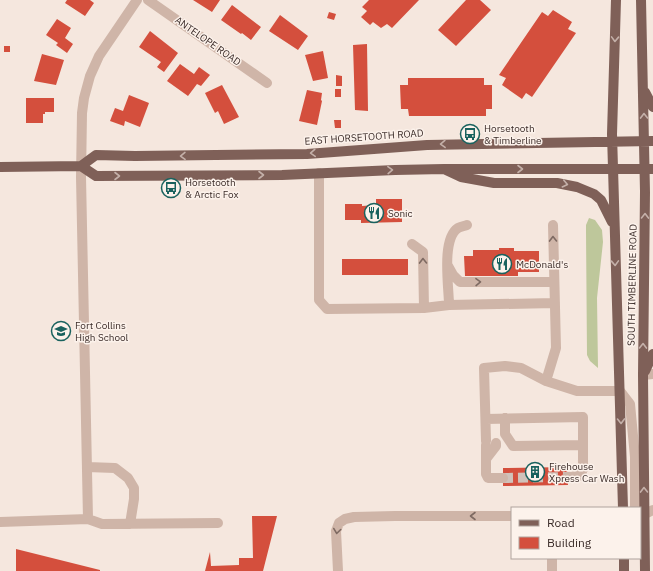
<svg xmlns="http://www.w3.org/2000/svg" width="653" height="571" viewBox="0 0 653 571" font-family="'IBM Plex Sans',sans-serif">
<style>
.green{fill:#bec79b}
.building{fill:#d44f3d}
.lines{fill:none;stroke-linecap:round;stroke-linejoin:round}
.minor-tunnel{stroke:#d0c2ba;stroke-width:10;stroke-dasharray:10 5;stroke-linecap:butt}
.minor{stroke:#cfb5a8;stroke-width:10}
.major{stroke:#7f6058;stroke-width:10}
.oneway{stroke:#c4b0a9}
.oneway2{stroke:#7e6a62}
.labels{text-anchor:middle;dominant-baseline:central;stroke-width:3;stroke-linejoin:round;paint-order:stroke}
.street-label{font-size:10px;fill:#3b2c29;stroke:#fcf2eb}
.poi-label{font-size:10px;fill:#3b2c29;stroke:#fcf2eb;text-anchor:start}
</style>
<rect width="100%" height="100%" fill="#f5e7de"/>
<!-- green -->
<path class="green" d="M589 218 595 220 602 230 603 242 597 298 598 368 590 361 587 355 586 231V225Z"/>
<!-- building -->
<path class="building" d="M67 0H90L94 3 85 16 65 3Z
M193 0H220L212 12Z
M369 0H419L392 28 387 24 381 28 373 22 370 25 361 17 367 11 362 7Z
M466 0H480L491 10 456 46 438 30Z
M232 5 261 27 251 40 242 33 241 34 221 20Z
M553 10 572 22 568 29 576 33 532 97 526 93 522 99 502 85 506 78 499 75 542 12 548 16Z
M329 12 336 14 334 20 327 18Z
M280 15 308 36 298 50 269 31Z
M57 19 71 28 65 38 73 44 67 53 56 45 58 43 46 35Z
M150 31 178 53 164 72 157 67 161 62 139 47Z
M367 44 368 111 355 110 353 45Z
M4 46H10V52H4Z
M323 51 328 78 313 81 305 55Z
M42 54 64 60 56 85 34 81Z
M180 64 194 74 199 67 210 75 201 86 197 84 188 96 167 81Z
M336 75 342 76V86H336Z
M408 78H484V85H492V109H486V116H409L408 109H401L400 85H408Z
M222 85 239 117 224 124 218 111 215 113 205 93Z
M335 89H341V97H335Z
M307 90 322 93 321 100 322 101 317 125 299 121Z
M129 95 149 103 140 127 125 121 124 126 110 121 115 108 123 111Z
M26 98H54V112H45V114H43V123H26Z
M334 120H341V128H335Z
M376 199H402V222L361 223V220H345V204H362V206L376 205Z
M499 248H514V251H539V272H518V276H465L464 256H473V250H499Z
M342 259H408V275H342Z
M567 467 568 485 503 486V468Z
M252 516H277L263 571H205L210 552 211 566 239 565V558H253Z
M16 549 100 570V571H16Z"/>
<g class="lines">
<!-- minor-tunnel -->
<path class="minor-tunnel" d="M503 478 567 477"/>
<!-- minor -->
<path class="minor" d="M148 0 267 83
M319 173V300L327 309 424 308 449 305 555 303
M553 225 556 348 546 381 577 391H620L630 404 635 457V508
M412 244 423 252 424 308
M448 266 453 275 460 282H554
M449 305C449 288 441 239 458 228 460 227 464 226 467 225
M643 375 653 374
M505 418V434L513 446 583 445
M486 419 583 417V469L580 476 567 477
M486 441 484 368 505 366 521 368 546 381
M486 445V474L488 478H503
M486 459 496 446V443
M87 467 115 468 128 478 134 488V499L130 524
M645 514 653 510
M88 519 102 524 218 523
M0 522 88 519 81 177 82 113 84 98 90 76 99 56 137 0
M552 558V571
M338 571 336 531 339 523 345 519 354 517 395 516H512"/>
<!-- major -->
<path class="major" d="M616 0 612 134 623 508
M641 0 645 192 643 375 645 571
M645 92 653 107
M81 166 96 155 135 156 307 154 427 145 653 141
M0 167 81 166 96 176 282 175 395 170 444 169H653
M446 170 461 177 494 183H557L577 187 594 194 601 200 612 222
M645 371 653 354
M624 558V571"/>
</g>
<!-- one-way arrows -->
<defs><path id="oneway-chevron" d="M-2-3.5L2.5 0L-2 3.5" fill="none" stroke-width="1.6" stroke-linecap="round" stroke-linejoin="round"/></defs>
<g class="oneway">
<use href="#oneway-chevron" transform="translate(615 39) rotate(92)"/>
<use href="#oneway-chevron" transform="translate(644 116) rotate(-91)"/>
<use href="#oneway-chevron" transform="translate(443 144) rotate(178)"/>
<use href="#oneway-chevron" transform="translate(313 153) rotate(176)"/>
<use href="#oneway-chevron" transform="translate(183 156) rotate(179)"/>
<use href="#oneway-chevron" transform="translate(520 169)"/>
<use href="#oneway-chevron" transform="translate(390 170) rotate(-2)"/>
<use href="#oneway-chevron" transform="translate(261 175)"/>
<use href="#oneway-chevron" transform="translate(117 176)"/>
<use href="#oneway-chevron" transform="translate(565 184) rotate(13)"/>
<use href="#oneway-chevron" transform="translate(645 216) rotate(-89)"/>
<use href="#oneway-chevron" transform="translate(615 263) rotate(88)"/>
<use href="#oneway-chevron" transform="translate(643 346) rotate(-89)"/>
<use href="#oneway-chevron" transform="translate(621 421) rotate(89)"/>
<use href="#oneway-chevron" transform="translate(644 490) rotate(-91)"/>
</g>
<g class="oneway2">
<use href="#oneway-chevron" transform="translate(553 239) rotate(-91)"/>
<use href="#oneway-chevron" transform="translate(423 261) rotate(-91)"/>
<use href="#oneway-chevron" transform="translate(478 282) rotate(-1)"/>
<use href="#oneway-chevron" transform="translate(473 516) rotate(-180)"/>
<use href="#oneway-chevron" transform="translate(337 531) rotate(98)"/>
</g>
<!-- icons -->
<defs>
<g id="bus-ring" transform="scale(1)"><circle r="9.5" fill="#fcf2eb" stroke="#19625e" stroke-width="1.5"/><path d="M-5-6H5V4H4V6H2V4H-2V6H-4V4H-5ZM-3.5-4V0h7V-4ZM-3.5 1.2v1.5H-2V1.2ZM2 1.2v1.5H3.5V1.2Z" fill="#19625e"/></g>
<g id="restaurant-ring" transform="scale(1)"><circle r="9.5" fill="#fcf2eb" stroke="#19625e" stroke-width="1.5"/><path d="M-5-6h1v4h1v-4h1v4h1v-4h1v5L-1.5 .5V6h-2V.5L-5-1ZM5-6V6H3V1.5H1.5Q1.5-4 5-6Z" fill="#19625e"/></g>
<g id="school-ring" transform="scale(1)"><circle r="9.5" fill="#fcf2eb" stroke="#19625e" stroke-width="1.5"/><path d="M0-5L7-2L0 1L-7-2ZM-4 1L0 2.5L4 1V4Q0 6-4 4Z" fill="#19625e"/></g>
<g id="building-ring" transform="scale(1)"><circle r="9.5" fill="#fcf2eb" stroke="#19625e" stroke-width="1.5"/><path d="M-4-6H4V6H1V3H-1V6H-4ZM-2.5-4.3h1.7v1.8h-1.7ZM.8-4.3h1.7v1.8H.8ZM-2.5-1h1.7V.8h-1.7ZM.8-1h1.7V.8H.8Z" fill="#19625e"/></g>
</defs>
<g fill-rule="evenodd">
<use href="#bus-ring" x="470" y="134"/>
<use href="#bus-ring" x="171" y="188"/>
<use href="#restaurant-ring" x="374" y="213"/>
<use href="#restaurant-ring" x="502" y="264"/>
<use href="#school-ring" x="61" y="331"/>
<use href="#building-ring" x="535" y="472"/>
</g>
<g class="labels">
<!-- street labels -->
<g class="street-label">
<text transform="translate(208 41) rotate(35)">ANTELOPE ROAD</text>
<text transform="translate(364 137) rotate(-4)">EAST HORSETOOTH ROAD</text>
<text transform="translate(632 285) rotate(-89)">SOUTH TIMBERLINE ROAD</text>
</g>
<!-- poi labels -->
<g class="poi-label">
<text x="484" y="128">Horsetooth<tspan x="484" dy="12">&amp; Timberline</tspan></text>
<text x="185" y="182">Horsetooth<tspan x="185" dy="12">&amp; Arctic Fox</tspan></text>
<text x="388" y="213">Sonic</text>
<text x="516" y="264">McDonald's</text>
<text x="75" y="325">Fort Collins<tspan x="75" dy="12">High School</tspan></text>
<text x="549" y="466">Firehouse<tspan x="549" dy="12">Xpress Car Wash</tspan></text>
</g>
</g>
<!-- legend -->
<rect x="511" y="507" width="130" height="52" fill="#fcf2eb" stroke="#afa39d"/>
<rect x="519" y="520" width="20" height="6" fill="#7f6058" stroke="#afa39d"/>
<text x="547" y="527" font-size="12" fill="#3b2c29">Road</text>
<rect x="519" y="537" width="20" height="12" fill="#d44f3d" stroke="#afa39d"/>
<text x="547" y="547" font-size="12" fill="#3b2c29">Building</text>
</svg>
